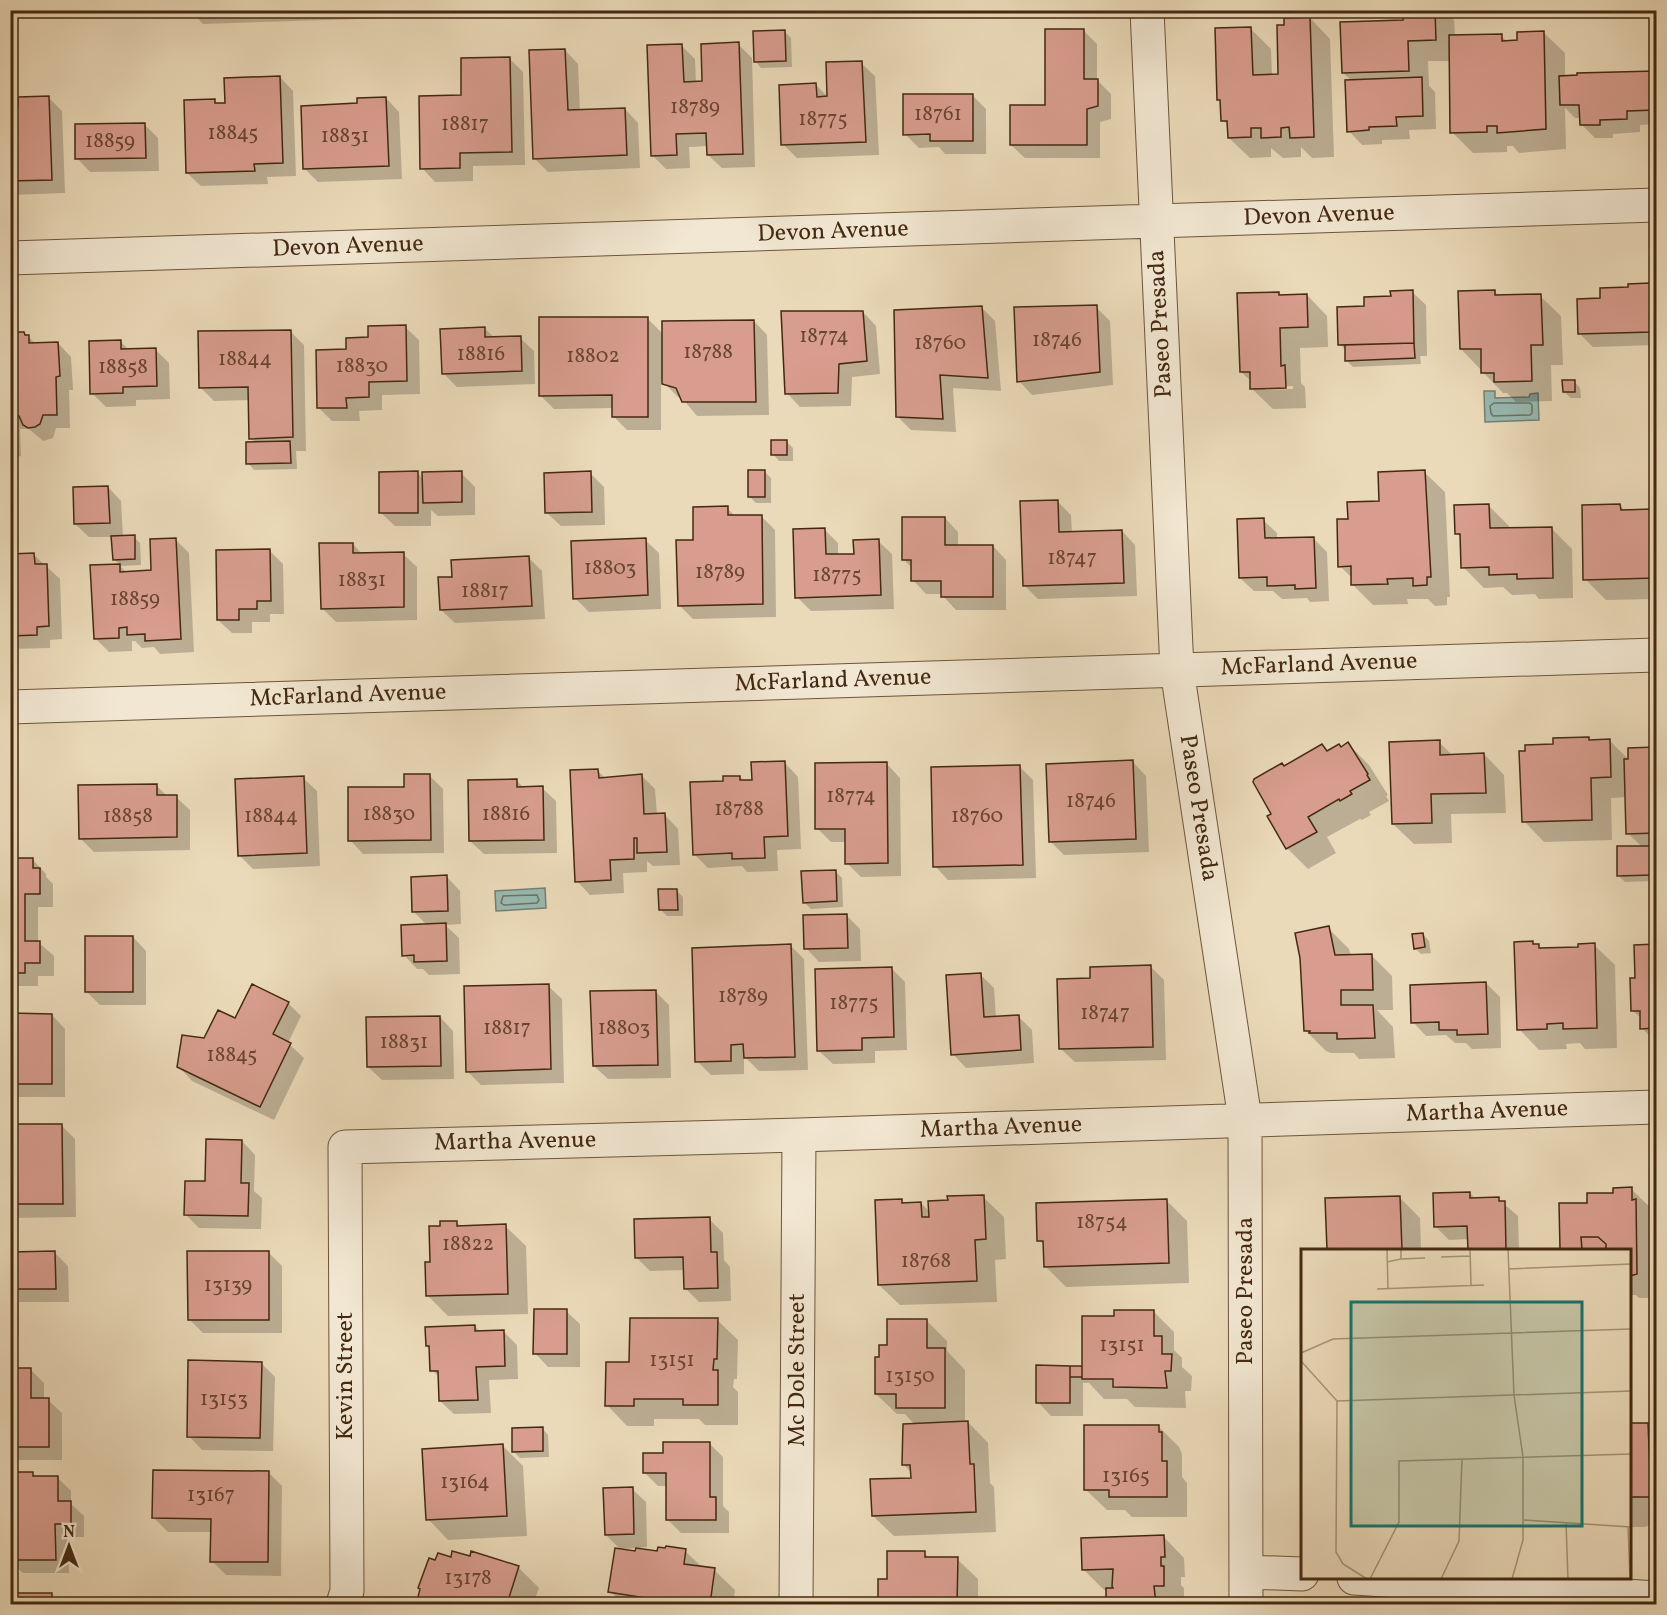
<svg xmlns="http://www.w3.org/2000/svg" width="1667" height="1615" viewBox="0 0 1667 1615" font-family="Vollkorn,serif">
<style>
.water{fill:#98bab3;stroke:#768072;stroke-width:1.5}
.shadow{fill:#0003;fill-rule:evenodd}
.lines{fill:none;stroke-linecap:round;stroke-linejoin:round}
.shore{stroke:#6e7262;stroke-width:1.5}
.building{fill:#d89d8e;stroke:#442911;stroke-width:1.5}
.minor-casing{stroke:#6e553b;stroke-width:35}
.minor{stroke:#f2e7d2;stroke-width:33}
.labels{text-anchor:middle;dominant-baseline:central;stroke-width:5;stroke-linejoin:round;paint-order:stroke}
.number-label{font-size:21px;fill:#694630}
.street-label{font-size:24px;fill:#442911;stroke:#f2e7d2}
.inset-road{fill:none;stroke:#a89376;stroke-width:1.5}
.view{fill:#0f766e;fill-opacity:0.15;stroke:#0f766e;stroke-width:3}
.inset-edge{fill:none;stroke:#442911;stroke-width:3}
</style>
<rect width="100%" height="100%" fill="#ebdab9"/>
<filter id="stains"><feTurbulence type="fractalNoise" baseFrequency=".00333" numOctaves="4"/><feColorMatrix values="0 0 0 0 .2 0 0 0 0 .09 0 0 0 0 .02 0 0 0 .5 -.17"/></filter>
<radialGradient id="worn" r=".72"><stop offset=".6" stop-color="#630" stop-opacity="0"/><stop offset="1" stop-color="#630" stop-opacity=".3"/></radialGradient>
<!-- water -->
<path class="water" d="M1484 391H1495V398L1529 397 1530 394 1538 393 1539 420 1485 422Z
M545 888 546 908 496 911 495 891Z"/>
<!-- shadow -->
<path class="shadow" d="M190 10H454V16L203 24Z
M467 10H563L470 14Z
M1405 10H1445L1454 20 1455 36H1501L1508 42H1518L1544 33 1565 53V77L1654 72 1656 75V124L1640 125V132L1613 134V138H1595L1582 125 1581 118H1575L1565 108 1566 149 1519 153 1513 146H1507V152L1473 153 1452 132 1451 61H1428L1429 86 1435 92 1436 129 1409 130 1410 139 1382 140V144L1362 145 1349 131 1352 81 1343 73 1405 21Z
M1310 18 1330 39 1334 157 1312 158 1301 147V157L1283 158 1271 148V157L1250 158 1229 138V126L1223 120 1222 103 1219 100 1251 29 1271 49 1272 76 1280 75 1285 26Z
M1083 30 1097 44V80L1111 94V119L1100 122V158H1025L1011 145 1046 107Z
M784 31 791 38 792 67 761 68 755 61Z
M738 44 752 58 755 167 722 168 708 155V146L689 147 690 168 666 169 652 155 682 46 695 59 696 83H704Z
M565 50 578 64 580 111 625 109 638 123 640 168 548 172 534 158Z
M510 59 523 72 525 165 473 166V181L435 182 422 168 463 96Z
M861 63 875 76 879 155 797 158 783 144 816 85 829 98Z
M280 77 293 91 296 176 267 177 268 184 201 186 187 173 214 101 218 105H226Z
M972 95 986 109V154H945L939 147 919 148 905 134Z
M49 98 62 111 65 193 10 195V102L15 108Z
M386 98 399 112 402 179 318 182 305 169 359 105Z
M145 125 158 138 159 171 90 172 77 158Z
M1650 284 1656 291V345L1593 347 1579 333 1601 299Z
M1494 291 1500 297 1540 296 1561 316 1563 365H1551L1552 401 1516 402 1507 393H1503L1461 349Z
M1412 292 1426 305 1427 356H1420L1421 364 1353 367 1346 360V351L1340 344 1366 307Z
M1307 295 1327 316 1328 347 1300 348 1301 383 1305 387 1306 408 1273 409 1252 389V382L1241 372ZM1293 386V389L1266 390 1264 387Z
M1096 307 1110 321 1113 385 1032 395 1019 381Z
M982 308 995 321 1001 391 953 388 956 432 911 430 898 417Z
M863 312 876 326 880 374 852 377 851 406 800 407 787 393Z
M647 318 663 334 754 321 767 335 769 415 697 416 682 398 678 397 661 380V430H627L614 417 613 408 554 409 540 395Z
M405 327 419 340 420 394 382 395V410L359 411 360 421H332L319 408 348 351 369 339Z
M485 329 495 338H520L534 351 535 384 457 387 443 373Z
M290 331 304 345 306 451H296L297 469 254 470 248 463 256 443 250 438V400L214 401 200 387Z
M24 333 36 344 58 343 71 357 73 390H69L70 428H56L53 438 43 441 29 429H20L21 456 10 459V334Z
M120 341 129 350 155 349 169 363 170 399 136 400V406L106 407 92 393Z
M1574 381 1580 388 1581 398H1571L1564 392Z
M787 442 793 448V461H779L773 454Z
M764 471 771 478V503H756L750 497Z
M417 472 423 479 461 473 475 487V515L438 516 431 510V526H395L381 513Z
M1424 472 1445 492 1450 597H1447V605L1435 606 1428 599H1407L1408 604 1373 605 1353 585V579L1340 566 1349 521Z
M590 473 604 487 605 525 561 526 547 513Z
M108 487 121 501 123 537H134L140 543 141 565 120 566 127 573 153 571 175 539 189 553 194 652 160 654 154 647 142 648 135 641H132V651L109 652 95 638 120 565 114 559 113 537H89L75 524Z
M1058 502 1071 515 1072 533 1122 531 1135 545 1137 596 1038 599 1024 585Z
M1489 506 1509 526 1510 529 1551 528 1572 549 1573 598 1539 599 1535 594 1512 595 1503 587 1484 588 1463 567 1462 539 1457 533Z
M1620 506 1625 511H1653L1656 514V599L1606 600 1585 579Z
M727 508 736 517 761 516 775 530 776 617 693 619 679 605 695 541Z
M945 518 958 532V546H993L1006 560V610H956L943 596V594H926L913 580 912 568 904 560Z
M1263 520 1277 533V539H1314L1327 552 1329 601 1310 602 1307 598 1282 599 1273 591H1254L1240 578Z
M824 529 838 543V555H855L878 541 892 554 894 609 811 611 797 597Z
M645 540 659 553 661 609 589 612 575 598Z
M353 544 362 554H403L417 567V620L336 622 322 608Z
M270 551 283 564 284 614H270V622H252V633H232L218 620Z
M10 554 34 555 60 579 62 639 50 640V648L10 649Z
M529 558 542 571 545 619 455 623 441 610 454 578Z
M1589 739 1591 741H1610L1630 761 1629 750 1656 747V881L1625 882 1618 875 1642 847 1628 833 1627 797 1611 798 1612 840 1544 842 1524 821 1554 745Z
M1439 742 1453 756 1484 754 1504 775 1506 813 1451 814 1452 843 1414 844 1393 824Z
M1348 744 1369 765 1388 795 1386 796 1389 801 1369 812 1371 815 1362 820 1360 819 1327 837 1336 853 1308 869 1287 848 1273 814 1284 768Z
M1133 762 1146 776 1149 852 1064 855 1050 841Z
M785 763 798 777 801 849 777 850 778 871 747 872 742 866 708 868 694 854 725 782 740 777 744 781H754Z
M887 764 900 778 901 876 861 877 847 863V842H831L817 828Z
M1019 766 1033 780 1036 878 948 880 935 866Z
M598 771 606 779 641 775 655 789 657 815H665L678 829 680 865 653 866 647 861V872L623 873 624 893 590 895 577 881Z
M429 775 443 789 444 853 363 854 350 840 405 788Z
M303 778 317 791 320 866 253 869 240 856Z
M516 780 524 788H542L556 801 557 853 484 854 470 841Z
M157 786 168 797H176L190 810V850L94 852 80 838Z
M10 853 18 860H33L46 874V877L53 884V907H38V942L54 956V976H38V986H10Z
M836 872 842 878 843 907 811 909 804 902Z
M447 877 460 891 461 924 445 925 459 938 460 974 429 975 423 969H417L404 955 427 925 414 912Z
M676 890 683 897V916H667L661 910Z
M846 915 860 929 861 961 819 962 806 948Z
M1328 928 1349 949 1351 956H1372L1392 976 1393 1010H1377L1393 1027 1395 1058 1359 1059 1354 1053H1331L1326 1051 1305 1030Z
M1423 934 1429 941 1431 953 1421 954 1415 948Z
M133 937 146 951V1005H100L86 991Z
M1532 943 1542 949 1579 948 1594 945 1615 965 1617 1048 1585 1049 1580 1043 1566 1044 1567 1049 1539 1050 1519 1029Z
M791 946 804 959 808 1070 759 1071 744 1056V1074L711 1075 697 1061Z
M1635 946H1656V1043L1642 1028V1019L1632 1010 1637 979Z
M1150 966 1164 980 1166 1060 1075 1062 1061 1049 1092 979Z
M891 968 905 982 907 1050 875 1051V1063L833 1064 819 1051Z
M980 974 994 988 996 1018 1018 1016 1032 1030 1034 1063 966 1068 953 1054Z
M1486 983 1500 997 1501 1048 1472 1049 1466 1043H1455L1446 1035 1426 1036 1413 1022Z
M548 986 562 999 564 1083 481 1085 467 1071Z
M655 991 669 1005 671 1078 608 1079 594 1066Z
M288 1003 301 1016 288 1043 304 1058 274 1120 192 1081 179 1067 205 1040 236 1020Z
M10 1015H52L65 1029V1097H10Z
M440 1017 453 1031 454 1079 382 1080 368 1067Z
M61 1125 75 1139 76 1217 10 1218V1126Z
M242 1141 255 1155 254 1191 262 1198 261 1229 199 1228 186 1215 207 1183Z
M1631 1189 1652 1209V1218L1656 1221V1294H1652L1648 1298H1639L1636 1295H1630V1250H1561L1560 1204H1588Z
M1470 1193 1476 1200 1498 1199 1518 1216 1519 1250H1469V1239L1449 1240 1435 1226Z
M983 1197 1004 1217 1006 1259 995 1260 997 1302 900 1305 879 1285 901 1200 905 1204 921 1203 931 1213Z
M1399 1197 1420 1218 1421 1250H1328L1327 1199Z
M1166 1200 1187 1221 1189 1283 1066 1287 1045 1266V1246L1039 1240Z
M709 1219 723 1233 724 1260 730 1267 731 1301 699 1302 685 1288V1270L650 1271 636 1257Z
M456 1222 462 1227 505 1226 526 1246 528 1314 448 1316 428 1296 431 1263 442 1227Z
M268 1252 282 1266V1333H203L189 1319Z
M55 1253 68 1266 69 1302H19V1334H10V1254Z
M566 1311 580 1324V1367H548L535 1353Z
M1154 1312 1174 1332V1350L1182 1358V1367L1192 1376 1191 1391H1185L1186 1408 1135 1407 1127 1399H1104L1089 1383H1083V1416H1051L1038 1402V1367H1084L1116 1318Z
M717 1320 738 1340 737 1379H734L733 1387 738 1392V1425H705L699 1419H654V1426H627L607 1405 631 1364Z
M926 1320 947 1341V1351L965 1370V1423L968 1422 988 1443 990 1483 994 1487 996 1532 894 1536 873 1516 912 1479V1473L904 1465 915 1425 905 1414H897L876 1394 881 1358 889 1346Z
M475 1326 480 1332 503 1331 517 1345 518 1379 489 1380 491 1413 454 1414 440 1401V1378L432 1370 431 1349 427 1346Z
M261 1363 275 1377 273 1451 202 1450 189 1436Z
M10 1369H30L44 1383V1399L48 1400 62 1413V1460H10Z
M1630 1425H1648L1656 1433V1517H1650V1525L1645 1527H1631L1632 1532H1630Z
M1159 1427 1179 1447 1182 1454V1477L1187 1483V1517H1132L1125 1510H1107L1086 1490Z
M542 1428 548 1435 549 1457 520 1458 514 1452Z
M710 1444 723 1457V1506L729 1512V1533H681L667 1519 668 1486H658L644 1472 664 1454Z
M503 1446 523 1466 527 1536 448 1540 428 1519Z
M32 1473 36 1478H58L71 1491V1504L84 1516V1537H68L69 1573H23L15 1566H10V1474Z
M269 1473 282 1486 281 1576 226 1575 212 1561V1532H168L154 1518Z
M632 1489 646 1502 647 1547 638 1548V1549L659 1553 685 1551 703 1568 714 1570 735 1590 733 1604H623L610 1591 637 1553V1548L620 1549 606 1535Z
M1164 1537 1184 1558 1185 1577H1181V1585L1184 1588V1604H1108L1107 1590H1104L1083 1569Z
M924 1553 930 1559H957L978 1579V1604H879L880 1580H888Z
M452 1559 518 1567 539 1588 533 1604H423L424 1601 419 1597 436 1562Z
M10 1594H51L62 1604H10Z"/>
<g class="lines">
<!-- shore -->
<path class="shore" d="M1494 403H1530L1532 405V413L1530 415 1493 416 1491 413 1490 406Z
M537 895 539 900 537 903 504 905 501 903 503 896Z"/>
</g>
<!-- building -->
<path class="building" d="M1403 10H1435L1436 40 1408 41 1409 71 1342 73 1340 22 1403 20Z
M1310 17 1314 137 1290 138 1289 127 1281 128V137L1261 138V128H1251V137L1228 138 1227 121H1221L1220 100H1217L1215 28 1251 27 1253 75 1278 74 1277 25H1284V18Z
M1045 29H1084V79H1098V106L1087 109V145H1010V105H1045Z
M785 30 786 61 754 62 753 31Z
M1544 31 1546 129 1497 133V126H1487V132L1450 133 1449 35 1502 34V41L1517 40V32Z
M739 42 743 154 707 155 706 133 676 134 677 155 651 156 647 45 682 44 684 82 702 81 701 44Z
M565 49 568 110 625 108 627 155 533 159 529 50Z
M510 57 512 152 460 153V168L420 169 419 96 461 95V58Z
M862 61 866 142 781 145 779 85 816 83 817 97 827 96 826 62Z
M1655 71 1656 110 1627 111V119L1600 120V125H1580L1579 105H1560L1559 76 1577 75V73Z
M280 76 283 163 254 164 255 171 186 173 184 100 215 99V103H225L224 78Z
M1422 77 1423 116 1396 117 1397 126 1369 127V130L1347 132 1345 80Z
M903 94H973V141H930V134L903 135Z
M49 96 52 180 10 181V107H18V97Z
M386 97 389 166 303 169 301 106 357 103V98Z
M145 123 146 158 75 159V124Z
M1650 283 1652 332 1578 334 1577 299 1600 298V288L1628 287V284Z
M1413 290 1414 343 1338 345 1337 307 1364 306V297L1391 296 1390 291Z
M1495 290V295L1541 294 1543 345H1531L1532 381 1494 382V373H1481V349H1460L1458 291Z
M1279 292V295L1307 294 1308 327 1280 328 1281 366 1285 365 1286 388 1250 389V372H1240L1237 293Z
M1097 305 1100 372 1017 382 1014 307Z
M982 306 988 378 940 375 943 419 896 417 894 310Z
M781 311H863L867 361 839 364 838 393 785 394Z
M539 317H648V417H612V395L539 396Z
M754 320 756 402H682L676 388 662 384V321Z
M406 325 407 381 369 382V397L346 398 347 408H317L316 350 346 349V338L368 337V326Z
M485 327V337L521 336 522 371 442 374 440 329Z
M291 330 293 437 249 439 248 387 199 388 198 331Z
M10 332H24L25 335H29V343L58 342 60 376 56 377 57 415H43L40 424 35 427 28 428 23 425 19 416H10Z
M121 340V349L156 348 157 386 123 387V393L90 394 89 341Z
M1414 343 1415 358 1345 361V345Z
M1562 380H1575V392H1563Z
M771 440H787V455H771Z
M290 441 291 463 246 464V442Z
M748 470H765V497H748Z
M1425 470 1431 577H1427V585L1413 586V578L1387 579 1388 584 1351 585V566L1338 567 1337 519H1348L1347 502 1379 501 1378 472Z
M418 471V513H379V472Z
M462 471V502L423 503 422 472Z
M591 471 592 512 545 513 544 473Z
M108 486 110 523 74 524 73 487Z
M1058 500 1059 532 1122 530 1124 583 1023 586 1020 501Z
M1489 504 1490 528 1552 527 1553 578 1517 579V574L1489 575V567L1461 568 1460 534H1455L1454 505Z
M1620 504 1621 510 1653 509 1655 578 1583 580 1582 505Z
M728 506V515H762L763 604 678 606 676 540H693V507Z
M902 517H945V545H993V597H941V581H911V560H902Z
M1264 518 1265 538 1314 537 1316 588 1295 589V585L1267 586V577L1239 578 1237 519Z
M825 528 826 554H854L853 540 879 539 881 595 795 598 793 529Z
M135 535V559L113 560 111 536Z
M176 538 181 639 145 641V634L127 635V627L119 628V638L94 639 90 565 120 564V572L151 570 150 539Z
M646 538 648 595 573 599 571 541Z
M319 543H353V553L404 552V607L321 609Z
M270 549 271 601H257V609H239V620H217L216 550Z
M34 553 35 564H47L49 626 37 627V635L10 636V554Z
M529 556 532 606 440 610 438 577H452L451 560Z
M1589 737V740L1610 739 1611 777 1591 778 1592 820 1522 822 1519 751H1525V745L1553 744V738Z
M1440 740V755L1484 753 1486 793 1431 794 1432 823 1392 824 1389 742Z
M1348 742 1368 774 1367 775 1370 780 1350 791 1352 794 1340 801 1339 799 1308 817 1317 832 1286 849 1267 816 1271 814 1253 782 1254 779 1282 763 1284 766 1322 744 1327 751 1339 744 1341 747Z
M1656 747V833L1626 834 1624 759H1628V748Z
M1133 760 1136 839 1049 842 1046 764Z
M785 761 788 836 764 837 765 858 732 859V853L693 855 690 782 723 781V776H740V780H752L751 762Z
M887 762 888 863 845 864V829H815V763Z
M1020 765 1023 865 933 867 931 767Z
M598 769 599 778 642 774 644 814 665 813 667 852 637 853V838H634V859L610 860 611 880 575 882 570 770Z
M404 774H430L431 840 348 841V787H404Z
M304 776 307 853 238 856 235 779Z
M517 779V787L543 786 544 840 469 841 468 780Z
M157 784V795H177V837L79 839 78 785Z
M1617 846H1652L1653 875 1617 876Z
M10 858H33V868H40V894H25V941H40V963H25V973H10Z
M836 870 837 901 803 903 801 871Z
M447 875 448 911 412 912 411 877Z
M658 889H677L678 910H659Z
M847 914 848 948 804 949 803 915Z
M446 923 447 961 414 962V955L402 956 401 925Z
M1329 926 1335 955 1372 954 1373 990H1341V1005H1373L1375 1038 1337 1039V1033H1309L1310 1031H1304L1300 958 1295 933Z
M1423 933 1425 947 1414 949 1412 934Z
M85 936H133V992H85Z
M1533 941V944H1539V948L1578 947V944L1595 943 1597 1028 1563 1029V1023L1547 1024V1029L1517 1030 1514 942Z
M791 944 795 1057 744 1058 743 1044 731 1045V1061L695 1062 692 948Z
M1656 944V1028L1640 1029V1011H1631L1630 978H1635L1634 945Z
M1151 965 1153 1047 1059 1049 1057 979 1090 978V967Z
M892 967 894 1037 862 1038V1050L817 1051 815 969Z
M981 973 984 1017 1019 1015 1021 1050 951 1055 946 975Z
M1486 982 1488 1034 1457 1035V1030H1439V1022L1411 1023 1410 985Z
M252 984 289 1002 273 1034 291 1043 260 1107 177 1067 182 1035 204 1038 218 1010 235 1018Z
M549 984 551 1069 466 1072 464 986Z
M656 990 658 1065 593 1066 590 991Z
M10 1013 52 1014V1084H10Z
M440 1016 441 1066 367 1067 366 1017Z
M10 1124H62L63 1204H10Z
M206 1139 242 1140 241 1183H249L248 1216 184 1215 185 1181H205Z
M1632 1187V1200L1636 1199 1637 1274 1630 1276V1250H1606V1244L1598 1237H1581L1582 1250H1560L1559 1203H1587V1193H1613V1188Z
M1470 1192V1198L1499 1197V1201H1505L1506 1250H1468L1467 1226 1434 1227 1433 1193Z
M984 1195 986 1239 975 1240 977 1281 878 1285 875 1200 902 1199V1203L921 1202 922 1217H929L928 1201 948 1200 947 1196Z
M1400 1196 1402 1250H1327L1325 1198Z
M1167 1199 1169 1263 1044 1267 1043 1241H1037L1036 1203Z
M710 1217 711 1252H717L718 1288 684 1289 683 1257 635 1258 634 1219Z
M440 1221H457V1226L506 1224 508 1294 426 1296 425 1262H430L429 1226H440Z
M1581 1237H1598L1606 1244V1250H1582Z
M55 1251 56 1289H10V1252Z
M187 1251H269V1320H188Z
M534 1309H567V1354H533Z
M1114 1310H1154V1336H1162V1354H1172L1171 1371H1165L1167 1388 1113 1387V1379H1082V1316H1114Z
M630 1318H718L717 1359H714L713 1370H718V1405H683V1399H634V1406H605L606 1362H629Z
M887 1319H927V1348H945V1408H896V1394H875V1357H879V1345H887Z
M475 1325V1331L504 1330 505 1366 476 1367 478 1400 439 1401 438 1371H430L429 1346H426L425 1327Z
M188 1360 262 1362 260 1438 187 1437Z
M1036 1365 1070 1366V1403H1036Z
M1070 1366H1082V1377H1070Z
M10 1368H31V1398H49V1447H10Z
M968 1421 970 1464H974L976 1512 872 1516 870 1479 911 1478 910 1465H902L903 1424Z
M1630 1423H1648L1651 1497H1630V1505Z
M1084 1425H1159V1432H1162V1461H1167V1497H1109V1490H1084Z
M543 1427V1451L512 1452V1428Z
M663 1442H710V1497H716V1520H666V1473H643V1453H663Z
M503 1444 507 1516 426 1520 422 1449Z
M153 1470 269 1471 268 1562H210L211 1519 152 1518Z
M10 1472H33V1476H58V1501H71V1524H55L56 1560H10Z
M633 1487 634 1534 605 1535 603 1488Z
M1164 1535 1165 1557H1161V1566H1164V1586H1154L1156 1604H1106V1588H1113L1112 1586 1113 1569 1082 1570 1081 1538Z
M666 1546 686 1549 684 1564 715 1568 710 1604H652L653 1599 608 1592 615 1548 635 1551 636 1548 657 1551 658 1547 665 1548Z
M452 1551 470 1556 471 1551 519 1566 507 1604H422L423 1599 418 1597 420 1589 418 1588 429 1558 435 1560 438 1553 451 1557Z
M887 1551H925V1557H958L957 1604H878V1579H887Z
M10 1593H52V1604H10Z"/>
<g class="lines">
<!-- minor casing -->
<g class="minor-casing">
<path id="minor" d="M1147 10 1177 670 1245 1119 1246 1604
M10 258 1656 205
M10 707 1656 655
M1247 1572 1302 1574
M1354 1578 1656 1598
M343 1604 347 1591 345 1147 799 1135 1656 1107
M796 1604 799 1135"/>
</g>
<!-- minor -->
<use href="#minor" class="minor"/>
</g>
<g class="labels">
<!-- number labels -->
<g class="number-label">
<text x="695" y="107">18789</text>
<text x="938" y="114">18761</text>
<text x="823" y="119">18775</text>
<text x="465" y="124">18817</text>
<text x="233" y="133">18845</text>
<text x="345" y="136">18831</text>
<text x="110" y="141">18859</text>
<text x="824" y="336">18774</text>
<text x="1057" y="340">18746</text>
<text x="940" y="343">18760</text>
<text x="708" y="352">18788</text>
<text x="481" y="354">18816</text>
<text x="593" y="356">18802</text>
<text x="245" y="359">18844</text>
<text x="362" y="366">18830</text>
<text x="123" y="367">18858</text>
<text x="1072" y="558">18747</text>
<text x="610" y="568">18803</text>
<text x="720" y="572">18789</text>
<text x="837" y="575">18775</text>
<text x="362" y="580">18831</text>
<text x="485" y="591">18817</text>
<text x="135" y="599">18859</text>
<text x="851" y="796">18774</text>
<text x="1091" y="801">18746</text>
<text x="739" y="809">18788</text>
<text x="389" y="814">18830</text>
<text x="506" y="814">18816</text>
<text x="128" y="816">18858</text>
<text x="271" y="816">18844</text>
<text x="977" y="816">18760</text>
<text x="743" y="996">18789</text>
<text x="854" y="1003">18775</text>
<text x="1105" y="1013">18747</text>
<text x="507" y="1028">18817</text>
<text x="624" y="1028">18803</text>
<text x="404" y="1042">18831</text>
<text x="232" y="1055">18845</text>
<text x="1102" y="1222">18754</text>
<text x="468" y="1244">18822</text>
<text x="926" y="1261">18768</text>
<text x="228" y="1285">13139</text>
<text x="1122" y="1345">13151</text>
<text x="672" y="1360">13151</text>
<text x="910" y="1376">13150</text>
<text x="224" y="1399">13153</text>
<text x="1126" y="1476">13165</text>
<text x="465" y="1482">13164</text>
<text x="211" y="1495">13167</text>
<text x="468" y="1578">13178</text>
</g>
<!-- street labels -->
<g class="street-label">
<text transform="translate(1319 216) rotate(-2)">Devon Avenue</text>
<text transform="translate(833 232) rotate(-2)">Devon Avenue</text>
<text transform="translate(348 247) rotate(-2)">Devon Avenue</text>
<text transform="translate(1161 324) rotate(-93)">Paseo Presada</text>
<text transform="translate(1319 665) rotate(-2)">McFarland Avenue</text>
<text transform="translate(833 681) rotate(-2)">McFarland Avenue</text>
<text transform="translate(348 696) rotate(-2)">McFarland Avenue</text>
<text transform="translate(1198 808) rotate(81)">Paseo Presada</text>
<text transform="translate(1487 1112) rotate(-2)">Martha Avenue</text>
<text transform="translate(1001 1128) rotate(-2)">Martha Avenue</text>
<text transform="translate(515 1142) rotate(-1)">Martha Avenue</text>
<text transform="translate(1246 1291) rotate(-90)">Paseo Presada</text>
<text transform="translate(798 1370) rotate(-90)">Mc Dole Street</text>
<text transform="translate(346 1376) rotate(-90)">Kevin Street</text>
</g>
</g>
<!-- overview -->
<g transform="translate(1301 1249)">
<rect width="330" height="330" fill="#ebdab9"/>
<path class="inset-road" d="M169 0 170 36M207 0 213 146 222 208V291L211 330M86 1 87 39M140 8 169 7M100 10 124 9M86 13 100 10V0M207 20 330 15M76 40 183 36M0 104 32 90 330 80M0 112 36 152 330 142M36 152 35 303 42 315 66 330M223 271 330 278M265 273 267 330M327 277 329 330M69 330 98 273V212L330 205M140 330 158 292 161 210"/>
<path class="view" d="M50 53H281V277H50Z"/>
<rect width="330" height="330" class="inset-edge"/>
</g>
<!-- margin -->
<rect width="1667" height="1615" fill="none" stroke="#ebdab9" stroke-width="36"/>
<rect x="12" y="12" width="1643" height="1591" fill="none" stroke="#442911" stroke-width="3"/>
<rect x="18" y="18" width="1631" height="1579" fill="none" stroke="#442911" stroke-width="1.5"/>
<!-- north arrow -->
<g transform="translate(69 1546)" stroke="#f2e7d2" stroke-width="4.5" paint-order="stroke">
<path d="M0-4.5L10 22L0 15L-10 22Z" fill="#442911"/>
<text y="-9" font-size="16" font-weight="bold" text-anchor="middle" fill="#442911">N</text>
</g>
<rect width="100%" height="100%" filter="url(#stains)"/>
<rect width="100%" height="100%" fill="url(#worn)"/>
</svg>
